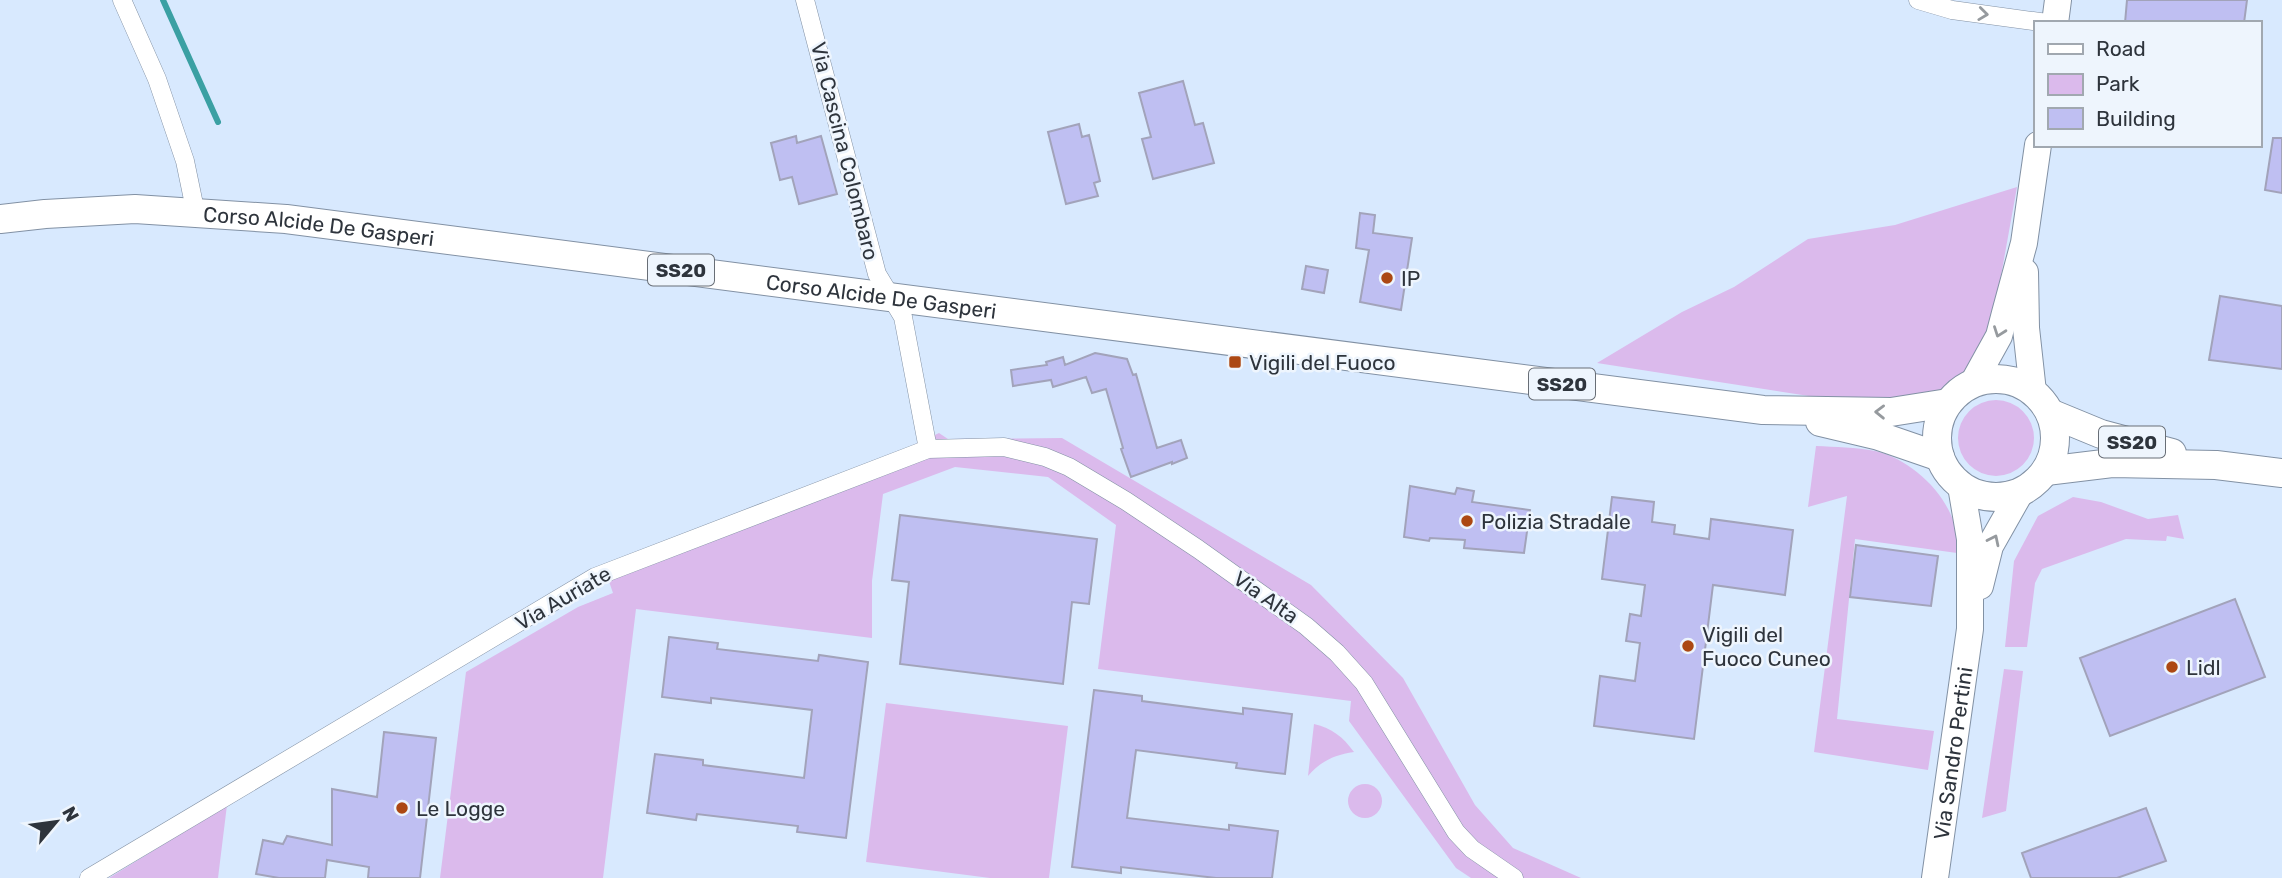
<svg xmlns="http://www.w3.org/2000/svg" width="2282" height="878" viewBox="0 0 2282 878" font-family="Rubik,sans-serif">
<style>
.green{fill:#dbbaec}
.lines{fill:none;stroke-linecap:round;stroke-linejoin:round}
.stream{stroke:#3ba0a3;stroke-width:6}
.building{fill:#bfbff2;stroke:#a2a3ba;stroke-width:2}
.street-casing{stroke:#8291a4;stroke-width:19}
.secondary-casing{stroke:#8291a4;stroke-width:28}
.primary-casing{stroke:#8291a4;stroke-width:30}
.street{stroke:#fff;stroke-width:18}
.secondary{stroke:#fff;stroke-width:26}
.primary{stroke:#fff;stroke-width:28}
.oneway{stroke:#969a9e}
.poi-dot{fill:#ac4813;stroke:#eef5fd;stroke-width:2.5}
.labels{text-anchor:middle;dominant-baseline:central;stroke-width:5;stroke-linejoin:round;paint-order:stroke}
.shield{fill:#eef5fd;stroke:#686e76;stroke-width:2}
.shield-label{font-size:19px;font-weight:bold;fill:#2e343c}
.street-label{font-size:21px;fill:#2e343c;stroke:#eef5fd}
.poi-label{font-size:21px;fill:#2e343c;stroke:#eef5fd;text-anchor:start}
</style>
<rect width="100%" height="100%" fill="#d8e9fe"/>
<!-- green -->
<path class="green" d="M2017 187 1989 342 1964 378 1924 403 1822 398 1597 363 1682 312 1734 287 1808 239 1895 225Z
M1958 438a38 38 0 1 1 76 0a38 38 0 1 1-76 0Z
M939 433 948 439 1062 438 1311 585 1403 678 1475 805 1513 848 1581 878H1471L1456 868 1349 721 1351 701 1098 669 1116 525 1048 477 955 467 883 494 872 581V638L636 609 603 878H440L466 672 578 607 613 593 604 567 905 449Z
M1816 446C1835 447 1856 447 1875 451 1910 459 1945 491 1955 526 1957 534 1956 544 1957 553L1855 539 1837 719 1934 731 1928 770 1814 752 1847 496 1808 507Z
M2073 497 2101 502 2148 519 2178 515 2184 539 2167 536 2166 541 2126 539 2042 569 2035 583 2027 647H2005L2014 561 2038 516Z
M2004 669 2023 671 2006 811 1982 818Z
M886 703 1068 726 1049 878H990L866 862Z
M1314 724C1332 728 1343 737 1354 752 1334 755 1321 761 1308 776Z
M1348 801a17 17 0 1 1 34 0a17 17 0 1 1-34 0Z
M227 805 218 878H109Z"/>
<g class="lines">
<!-- stream -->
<path class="stream" d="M163 0 218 122"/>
</g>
<!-- building -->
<path class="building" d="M2127 0H2247L2244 23H2125Z
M1183 81 1195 125 1203 123 1214 163 1153 179 1142 139 1151 137 1139 93Z
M1079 124 1082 137 1089 135 1100 181 1094 183 1098 196 1066 204 1048 132Z
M796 136 797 143 821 136 837 194 799 204 792 177 780 180 771 143Z
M2273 138H2282V193L2265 190Z
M1360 213 1375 215 1373 233 1412 238 1401 310 1360 302 1369 250 1356 248Z
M1306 266 1328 270 1324 293 1302 289Z
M2220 296 2282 306V369L2209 360Z
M1095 353 1127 359 1133 375 1136 374 1157 448 1181 440 1187 458 1172 464V462L1131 477 1121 449 1123 448 1106 389 1092 393 1086 377 1053 387 1051 380 1013 386 1011 370 1047 365 1046 362 1063 357 1065 365Z
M1410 486 1455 494 1457 488 1474 491 1472 502 1530 510 1524 553 1464 548 1465 540 1430 538 1429 541 1404 537Z
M1612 497 1654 502 1652 522 1675 525 1674 534 1709 539 1711 519 1793 530 1785 595 1713 585 1694 739 1594 726 1600 676 1635 681 1640 643 1626 641 1630 614 1641 616 1645 585 1602 579Z
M900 515 1097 539 1089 604 1072 602 1063 684 900 664 909 582 892 580Z
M1856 545 1938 556 1931 606 1850 597Z
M2235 599 2265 677 2110 736 2080 658Z
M669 637 718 643 717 649 818 661 819 655 868 662 846 838 797 832 798 826 697 814 696 820 647 813 655 754 703 760V765L804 778 812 710 711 698V703L662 697Z
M1094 690 1142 696V701L1243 714V708L1292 714 1285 774 1236 768 1237 763 1136 750 1127 818 1229 830V825L1278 831 1272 878H1216L1121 867V873L1072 867Z
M384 732 436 738 420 878H368L369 867 327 860 325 878H279L256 874 263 840 283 844 287 836 332 845V789L377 797Z
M2146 808 2166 861 2117 878H2031L2022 853Z"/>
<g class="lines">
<!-- street casing -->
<g class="street-casing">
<path id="street" d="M122 0 157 79 185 161 196 214
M805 0 877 274 903 317 928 449
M1918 0 1952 10 2047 23
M89 878 595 577 928 449 1004 447 1045 457 1069 467 1126 501 1198 549 1306 626 1337 653 1364 683 1456 832 1472 849 1514 878"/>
</g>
<!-- secondary casing -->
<g class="secondary-casing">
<g id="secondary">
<path d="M2055 23 2058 0"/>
<path d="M2025 272 2026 328 2033 392"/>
<path d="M1973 383 1999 336 2005 313 2024 243 2038 145"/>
<path d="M1980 586 1990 546 2020 493"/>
<path id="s1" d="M1935 878 1970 629V539L1961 486"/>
</g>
</g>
<!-- primary casing -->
<g class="primary-casing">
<g id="primary">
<path id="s2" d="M0 219 45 214 135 209 286 219 1763 410 1891 412 1948 403"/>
<circle cx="1996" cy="438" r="59"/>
<path d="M2050 413 2101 434 2172 453"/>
<path d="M1820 422 1879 436 1940 457"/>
<path d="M2046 471 2112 463 2216 465 2282 473"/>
</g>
</g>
<!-- street -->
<use href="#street" class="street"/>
<!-- secondary -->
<use href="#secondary" class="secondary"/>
<!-- primary -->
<use href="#primary" class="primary"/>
</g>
<!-- one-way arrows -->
<defs><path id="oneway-chevron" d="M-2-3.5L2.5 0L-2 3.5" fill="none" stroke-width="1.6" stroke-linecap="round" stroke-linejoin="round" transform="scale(1.75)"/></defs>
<g class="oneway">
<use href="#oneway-chevron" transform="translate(1983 14) rotate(7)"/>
<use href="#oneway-chevron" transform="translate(1999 332) rotate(110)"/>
<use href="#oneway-chevron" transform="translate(1880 412) rotate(-179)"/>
<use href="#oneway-chevron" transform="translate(1994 540) rotate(-64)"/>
</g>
<!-- markers -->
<g class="poi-dot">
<circle cx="1387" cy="278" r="7"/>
<rect x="1228" y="355" width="14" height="14" rx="3.5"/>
<circle cx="1467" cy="521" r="7"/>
<circle cx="1688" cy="646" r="7"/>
<circle cx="2172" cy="667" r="7"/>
<circle cx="402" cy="808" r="7"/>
</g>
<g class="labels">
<!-- shield labels -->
<g class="shield">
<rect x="648" y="254.5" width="66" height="31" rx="5"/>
<rect x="1529" y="368.5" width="66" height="31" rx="5"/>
<rect x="2099" y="426.5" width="66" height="31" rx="5"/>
</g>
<g class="shield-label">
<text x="681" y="270">SS20</text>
<text x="1562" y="384">SS20</text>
<text x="2132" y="442">SS20</text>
</g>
<!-- street labels -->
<g class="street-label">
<text transform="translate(845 151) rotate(76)">Via Cascina Colombaro</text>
<text stroke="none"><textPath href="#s2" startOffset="320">Corso Alcide De Gasperi</textPath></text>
<text stroke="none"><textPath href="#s2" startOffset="887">Corso Alcide De Gasperi</textPath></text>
<text transform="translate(1266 597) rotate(35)">Via Alta</text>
<text transform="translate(563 598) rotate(-30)">Via Auriate</text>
<text stroke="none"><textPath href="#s1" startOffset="126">Via Sandro Pertini</textPath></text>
</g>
<!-- poi labels -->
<g class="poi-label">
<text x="1401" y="278">IP</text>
<text x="1249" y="362">Vigili del Fuoco</text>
<text x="1481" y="521">Polizia Stradale</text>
<text x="1702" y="634">Vigili del<tspan x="1702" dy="24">Fuoco Cuneo</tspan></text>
<text x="2186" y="667">Lidl</text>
<text x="416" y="808">Le Logge</text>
</g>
</g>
<!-- legend -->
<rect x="2034" y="21" width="228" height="126" fill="#eef5fd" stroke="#a1a8b0" stroke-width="2"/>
<rect x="2048" y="44" width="35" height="10" fill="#ffffff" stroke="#a1a8b0" stroke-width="2"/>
<text x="2096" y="56" font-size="21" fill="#2e343c">Road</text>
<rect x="2048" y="74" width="35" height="21" fill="#dbbaec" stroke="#a1a8b0" stroke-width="2"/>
<text x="2096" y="91" font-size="21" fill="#2e343c">Park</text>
<rect x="2048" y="108" width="35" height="21" fill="#bfbff2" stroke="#a1a8b0" stroke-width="2"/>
<text x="2096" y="126" font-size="21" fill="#2e343c">Building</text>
<!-- north arrow -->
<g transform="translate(56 822) rotate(61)" stroke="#eef5fd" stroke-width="5" paint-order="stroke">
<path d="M0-5L12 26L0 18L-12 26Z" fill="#2e343c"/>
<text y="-10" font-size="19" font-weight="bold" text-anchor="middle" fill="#2e343c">N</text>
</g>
</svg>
